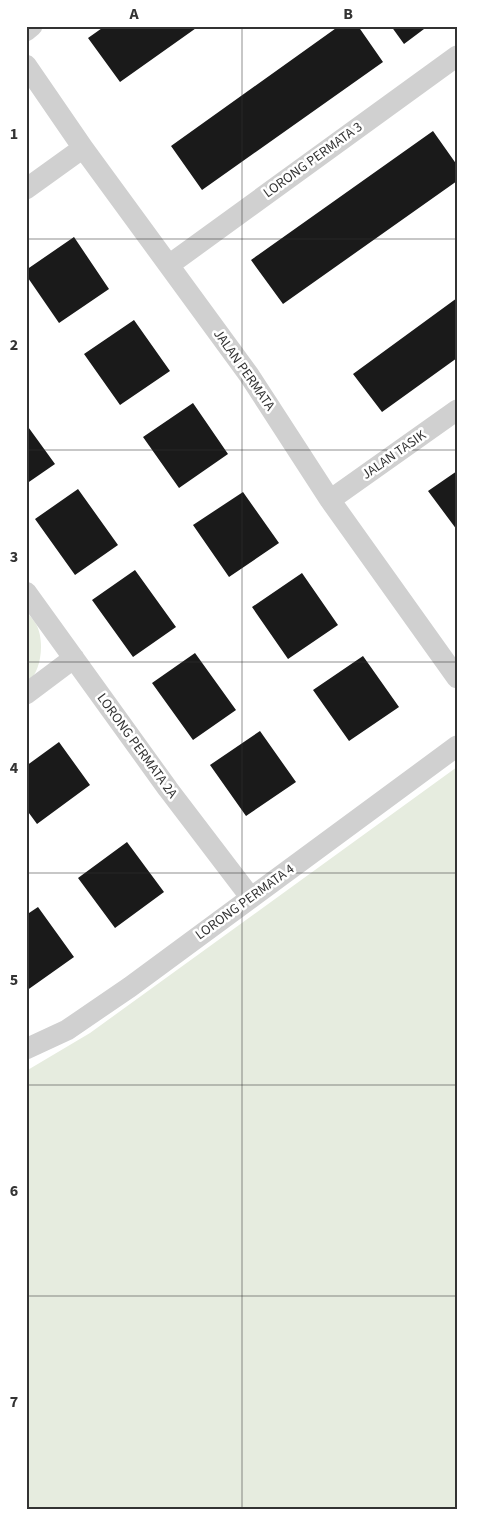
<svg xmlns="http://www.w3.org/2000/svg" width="483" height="1535" viewBox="0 0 483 1535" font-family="'Source Sans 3',sans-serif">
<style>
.green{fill:#e6ecdf}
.building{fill:#1a1a1a}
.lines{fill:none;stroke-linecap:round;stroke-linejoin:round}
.street{stroke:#d0d0d0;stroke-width:21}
.grid{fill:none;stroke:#333;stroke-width:1;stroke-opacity:0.55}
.labels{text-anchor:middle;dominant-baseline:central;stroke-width:5;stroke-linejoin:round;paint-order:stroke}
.street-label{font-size:14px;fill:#333;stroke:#fff}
.neatline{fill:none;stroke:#333;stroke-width:2}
.grid-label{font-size:16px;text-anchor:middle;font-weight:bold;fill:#333}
</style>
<rect width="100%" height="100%" fill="#fff"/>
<!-- green -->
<path class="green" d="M26 611C29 615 33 619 36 624 45 640 42 673 26 684Z
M457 767V1509H26V1071L90 1033Z"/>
<!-- building -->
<path class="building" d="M105 26H199L120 82 88 38Z
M339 26H358L383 62 202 190 171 146Z
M391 26H428L404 44Z
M433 131 457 165V181L283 304 251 260Z
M74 237 109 289 59 323 26 275V270Z
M457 298V358L382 412 353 374Z
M134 320 170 371 120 405 84 354Z
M193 403 228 454 179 488 143 437Z
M26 424 55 464 26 484Z
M457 471V530L428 491Z
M78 489 118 545 75 575 35 519Z
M243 492 279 543 229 577 193 525Z
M135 570 176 627 133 657 92 600Z
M302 573 338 625 288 659 252 607Z
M195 653 236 710 193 740 152 683Z
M363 656 399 707 349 741 313 690Z
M260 731 296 782 246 816 210 765Z
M59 742 90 785 37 824 26 809V766Z
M127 842 164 892 115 928 78 878Z
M38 907 74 957 26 991V915Z"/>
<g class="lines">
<!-- street -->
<path class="street" d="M26 31 32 26
M26 65 83 148 249 375 330 500 457 678
M26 189 83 148
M169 265 457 56
M330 500 457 410
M26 592 168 789 251 898
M26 694 74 658
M26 1049 67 1030 130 987 457 746"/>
</g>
<!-- grid -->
<path class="grid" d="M242 26V1509M26 239H457M26 450H457M26 662H457M26 873H457M26 1085H457M26 1296H457"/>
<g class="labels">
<!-- street labels -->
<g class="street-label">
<text transform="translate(313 160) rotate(-36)">LORONG PERMATA 3</text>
<text transform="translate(244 370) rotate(55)">JALAN PERMATA</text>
<text transform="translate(394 455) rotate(-35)">JALAN TASIK</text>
<text transform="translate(137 746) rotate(54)">LORONG PERMATA 2A</text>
<text transform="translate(245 902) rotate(-36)">LORONG PERMATA 4</text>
</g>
</g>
<!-- border -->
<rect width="483" height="1535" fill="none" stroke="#ffffff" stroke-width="55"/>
<rect x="28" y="28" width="428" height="1480" class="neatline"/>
<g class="grid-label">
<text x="134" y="19">A</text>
<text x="348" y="19">B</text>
<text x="14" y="139">1</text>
<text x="14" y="350">2</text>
<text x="14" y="562">3</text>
<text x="14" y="773">4</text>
<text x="14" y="985">5</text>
<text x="14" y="1196">6</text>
<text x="14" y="1407">7</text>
</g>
</svg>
